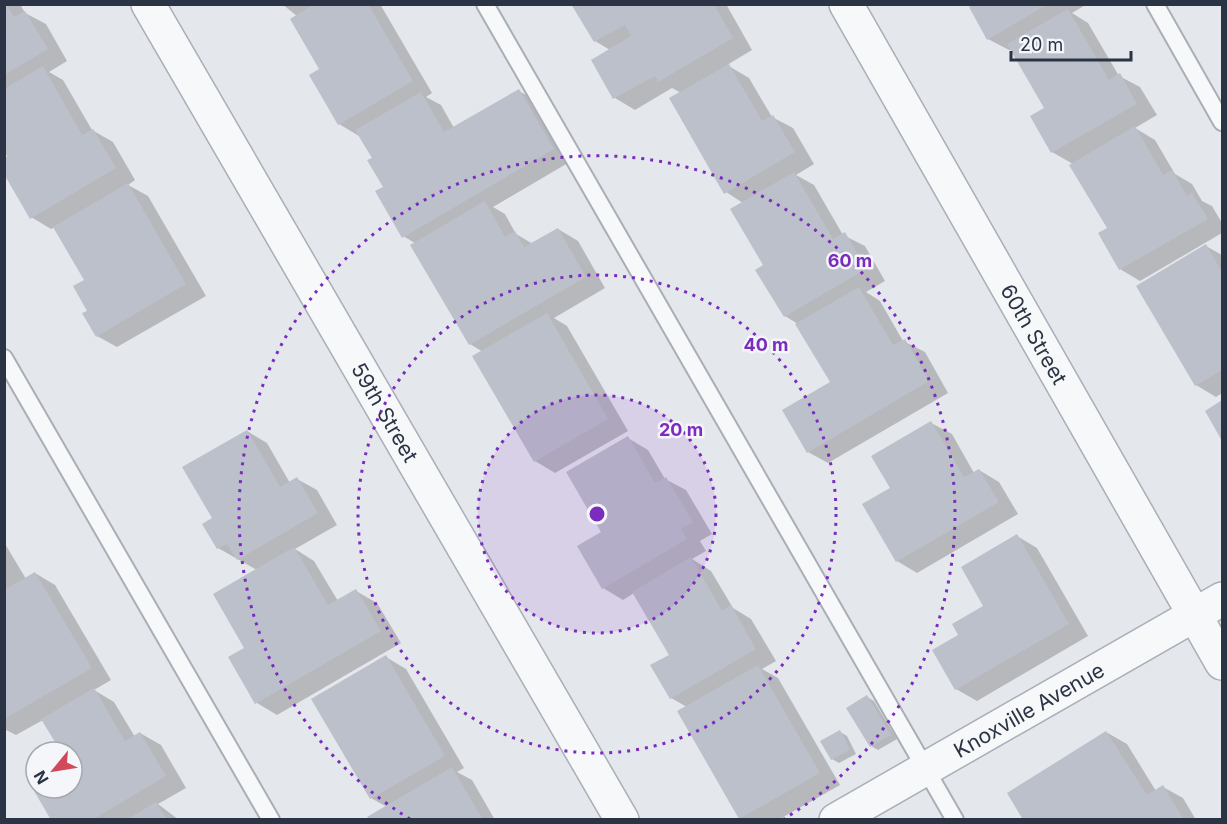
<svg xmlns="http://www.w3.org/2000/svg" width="1227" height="824" viewBox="0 0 1227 824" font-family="Inter,sans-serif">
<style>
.shadow{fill:#0003}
.building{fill:#bbc0ca}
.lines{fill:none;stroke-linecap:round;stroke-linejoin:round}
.service-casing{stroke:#a9aeb7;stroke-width:20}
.minor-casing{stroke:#a9aeb7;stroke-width:36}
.service{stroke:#f7f8fa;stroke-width:16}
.minor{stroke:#f7f8fa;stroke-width:33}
.ring{fill:none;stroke:#7b2cbf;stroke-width:3;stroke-dasharray:3 6}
.labels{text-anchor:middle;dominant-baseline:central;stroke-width:5;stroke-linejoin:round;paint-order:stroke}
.street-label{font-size:21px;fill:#2b3445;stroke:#f4f6f9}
.centre{fill:#7b2cbf;stroke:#f4f6f9;stroke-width:3}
.ring-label{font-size:18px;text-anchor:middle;font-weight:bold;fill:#7b2cbf;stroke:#f4f6f9;stroke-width:5;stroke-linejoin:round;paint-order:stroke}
</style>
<rect width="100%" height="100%" fill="#e4e7ec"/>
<!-- shadow -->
<path class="shadow" d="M4 4H20L25 13 46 24 67 61 49 72 63 80 92 130 113 142 135 180 128 185 148 196 206 296 117 347 97 336 89 311 86 280 55 227 51 229 31 217 4 148Z
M282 4H380L432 93 426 97 441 105 454 128 519 91 539 102 573 160 493 207 505 214 516 234 533 244 558 229 578 241 605 288 554 318 567 326 628 431 555 473 535 461 483 352 470 344 415 243 403 236 374 158 359 136 339 124 321 70 297 16Z
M573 4H726L752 50 727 65 749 78 772 117 793 128 814 164 796 175 814 185 843 235 865 246 885 281 866 292 880 301 903 341 925 352 948 393 828 463 808 452 832 383 798 324 785 316 743 203 726 192 681 93 672 88 635 110 615 98 593 61 610 50 595 41Z
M976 4H1087L1072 13 1088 23 1119 76 1140 87 1157 115 1135 128 1155 140 1175 174 1192 184 1202 201 1212 206 1222 223V233L1140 281 1120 269 1100 234 1109 229 1073 164 1052 152 1032 117 1046 109 1011 49 1009 50 988 39Z
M1206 246 1222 255V393L1216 397 1196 385Z
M931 423 952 434 974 473 979 470 999 482 1018 514 917 573 897 561 892 489Z
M247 431 267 443 290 483 297 479 317 490 337 525 295 549 314 561 338 601 356 591 377 603 401 643 277 715 257 703 230 658 246 649 257 570 218 548 214 519Z
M628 438 648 450 665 479 686 490 712 534 700 541 706 551 692 559 711 571 733 608 751 619 776 661 762 669 778 678 840 785 778 820 740 818 687 707 671 698V655L634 593 623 600 603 588V533Z
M1017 536 1037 548 1088 636 977 701 956 689 934 650 960 636 985 607Z
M4 542 26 579 35 573 55 585 111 680 94 690 114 702 135 737 140 733 161 745 186 788 158 804 179 820H53L35 790 72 788V752H63L43 720 16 735 4 729Z
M386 657 406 669 464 768 457 772 472 780 495 820H370L387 807 371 798Z
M867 697 874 701 897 739 878 750 871 746Z
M840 732 847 736 856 754 839 763 832 759Z
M1106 732 1127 744 1156 791 1163 787 1183 798 1196 820H1025Z"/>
<!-- building -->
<path class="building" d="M314 4H368L413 81 338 125 309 75 319 69 290 19Z
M571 4H714L733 38 658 82 655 76 613 99 591 60 631 36 625 25 594 42Z
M973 4H1048L987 40 969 7Z
M4 5H7L14 17 25 11 48 49 4 75Z
M1068 9 1109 80 1120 73 1137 104 1051 153 1030 116 1044 108 1007 44Z
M729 64 762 121 773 115 795 152 724 194 669 98Z
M43 66 82 135 93 129 116 168 30 219 4 174V158L8 156 4 151V89Z
M519 89 554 149 402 238 375 191 383 187 367 160 372 158 355 130 421 92 444 132Z
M1135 126 1163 175 1172 170 1187 196 1192 193 1208 219 1119 270 1098 233 1107 228 1069 165Z
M794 172 833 239 845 232 866 269 784 317 755 270 763 265 730 209Z
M128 183 186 284 96 337 82 313 87 311 73 286 84 280 53 227Z
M485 201 505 237 515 231 524 247 558 228 586 277 469 345 410 245Z
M1206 244 1222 272V370L1195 386 1136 286Z
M859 287 893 345 905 339 929 381 807 453 782 410 830 382 795 324Z
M547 313 608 419 534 462 472 356Z
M1222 400V441L1205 411Z
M931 421 964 477 979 469 999 502 896 562 862 504 890 488 871 456Z
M247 430 280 487 297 477 318 513 237 560 227 544 217 549 202 524 212 518 182 467Z
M628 436 655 483 666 477 693 522 681 529 687 539 602 589 577 546 601 532 566 472Z
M1017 534 1069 624 955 690 932 650 958 635 952 624 983 606 961 567Z
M294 547 328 605 356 589 381 631 255 704 228 657 244 648 213 594Z
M691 557 722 611 731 605 756 649 670 699 650 665 669 655 632 592Z
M35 572 92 668 4 719V590Z
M386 655 445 756 370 799 311 699Z
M758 665 820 773 739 819 677 711Z
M94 688 125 741 140 732 166 776 92 820H51L33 789 72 788V752H61L41 719Z
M867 695 891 735 870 747 846 708Z
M840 730 850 750 831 760 820 741Z
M1106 731 1147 795 1163 785 1184 820H1023L1007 793Z
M452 767 483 820H369L367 817Z
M156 802 167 820H126Z"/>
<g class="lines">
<!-- service casing -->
<g class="service-casing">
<path id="service" d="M485 4 955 820
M1155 4 1222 122
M4 358 271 820"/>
</g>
<!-- minor casing -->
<g class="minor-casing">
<g id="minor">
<path id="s1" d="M148 4 622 820"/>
<path id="s2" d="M846 4 1222 663"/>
<path id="s3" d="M836 820 1222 599"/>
</g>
</g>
<!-- service -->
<use href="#service" class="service"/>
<!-- minor -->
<use href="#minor" class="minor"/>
</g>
<!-- distance rings -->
<circle cx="597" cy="514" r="119" fill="#7b2cbf" fill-opacity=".12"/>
<g class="ring">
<circle cx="597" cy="514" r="119"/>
<circle cx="597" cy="514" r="239"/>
<path d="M410 819A358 358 0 1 1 784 819"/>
</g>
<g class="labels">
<!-- street labels -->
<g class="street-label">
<text stroke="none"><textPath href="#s2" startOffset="380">60th Street</textPath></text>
<text stroke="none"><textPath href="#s1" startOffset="472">59th Street</textPath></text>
<text stroke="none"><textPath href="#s3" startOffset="222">Knoxville Avenue</textPath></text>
</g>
</g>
<circle cx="597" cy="514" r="9" class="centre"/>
<g class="ring-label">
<text x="850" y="267">60 m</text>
<text x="766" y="351">40 m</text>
<text x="681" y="436">20 m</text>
</g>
<!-- border -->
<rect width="1227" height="824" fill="none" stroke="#2b3445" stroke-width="12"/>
<!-- north arrow -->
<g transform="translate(54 770) rotate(240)"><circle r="28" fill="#f4f6f9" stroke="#a4a8b1" stroke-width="1.5"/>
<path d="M0-4.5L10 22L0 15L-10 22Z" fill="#d1495b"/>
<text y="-9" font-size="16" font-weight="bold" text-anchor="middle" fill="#2b3445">N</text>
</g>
<!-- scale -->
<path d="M1011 51v9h120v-9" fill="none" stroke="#2b3445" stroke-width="3"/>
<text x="1020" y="51" font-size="18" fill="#2b3445" stroke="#f4f6f9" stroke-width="4.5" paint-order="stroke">20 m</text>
</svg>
